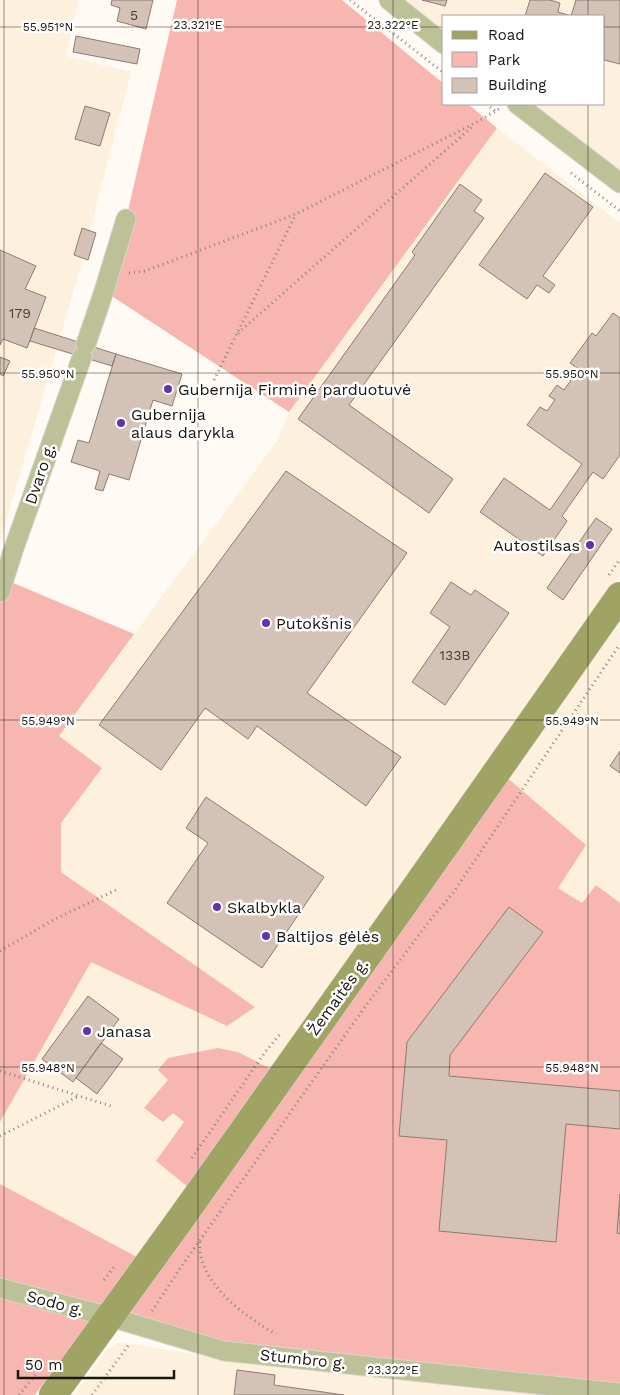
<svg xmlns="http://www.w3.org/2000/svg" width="620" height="1395" viewBox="0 0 620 1395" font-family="'Work Sans',sans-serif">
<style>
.built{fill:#fdf1dd}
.green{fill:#f8b6b1}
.building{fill:#d5c2b6;stroke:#8d7b70}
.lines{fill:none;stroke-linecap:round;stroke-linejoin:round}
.minor-casing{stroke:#dad5cf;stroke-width:21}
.secondary-casing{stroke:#dad5cf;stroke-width:29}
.path{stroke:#8b8780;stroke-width:3;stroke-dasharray:1 4;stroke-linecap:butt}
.minor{stroke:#bdc197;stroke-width:19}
.secondary{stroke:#9fa364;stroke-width:28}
.ticks{fill:none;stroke:#19150f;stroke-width:1;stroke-opacity:0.45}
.poi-dot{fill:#6134ac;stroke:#fff;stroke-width:2}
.labels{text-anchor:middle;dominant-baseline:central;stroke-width:5;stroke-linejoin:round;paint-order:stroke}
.number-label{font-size:14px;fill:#484039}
.poi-label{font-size:16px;fill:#19150f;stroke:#fff;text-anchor:start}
.street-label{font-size:16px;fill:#19150f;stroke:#fff}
.ticks-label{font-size:12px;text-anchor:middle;fill:#19150f;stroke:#fff;stroke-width:5;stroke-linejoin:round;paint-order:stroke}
</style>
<rect width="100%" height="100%" fill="#fffaf3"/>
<!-- built -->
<path class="built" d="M0 0H79L66 56 131 72 80 269 0 542Z
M389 0H620V183L517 104H604V16H444V44Z
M497 128 620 223V576L298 1036 137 1257 0 1184V1122L91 962 227 1025 254 1007 61 872V823L102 768 59 736 277 441 289 412Z
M620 596V903L596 885 582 903 558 888 498 770Z
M120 1342 242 1362 549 1395H74L107 1349Z"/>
<!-- green -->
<path class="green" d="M177 0H342L444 84V104H468L497 128 289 412 104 291 126 219Z
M4 579 134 634 59 736 102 768 61 823V872L255 1007 227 1026 91 962 0 1122V592Z
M498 770 586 845 558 888 582 903 596 885 620 903V1393L224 1351 110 1317Z
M218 1048 238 1052 273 1070 188 1187 156 1161 184 1122 173 1113 163 1122 144 1108 168 1080 158 1070 168 1058Z
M0 1184 137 1257 35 1395H0Z"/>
<!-- building -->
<path class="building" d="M112 0H153L146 29 117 21 120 8 111 5Z
M422 0H447L445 6Z
M530 0H550L560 3 558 12 571 16 576 0H620V64L604 60V16H525Z
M76 36 140 49 137 64 73 52Z
M85 106 110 113 100 146 75 139Z
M545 173 593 207 543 276 555 285 549 293 537 285 527 299 479 265Z
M460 184 482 200 474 211 484 218 349 405 453 479 429 513 298 419 415 255 412 252Z
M82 228 96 233 88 260 74 255Z
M0 250 36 266 25 289 46 297 27 348 3 339 0 345Z
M613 313 620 318V455L603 479 593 472 562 516 567 521 543 556 480 512 504 478 550 510 582 464 527 425 540 407 547 411 555 400 549 396 557 385 564 390 579 369 570 363 592 333 596 336Z
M34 328 116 354 112 366 30 341Z
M116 354 182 374 172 406 153 400 129 480 109 474 103 491 95 489 100 471 71 462 78 440 89 443Z
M0 357 10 361 3 376 0 374Z
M286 471 407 553 307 693 401 757 366 806 257 726 248 739 205 708 161 770 99 725Z
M596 518 612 529 563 600 547 588Z
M451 582 471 595 475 590 509 613 445 705 412 682 450 627 430 613Z
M620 751V773L610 766Z
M206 797 324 877 262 968 167 903 208 843 186 828Z
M509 907 543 932 450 1055 449 1076 620 1091V1129L566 1124 556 1242 439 1231 447 1140 399 1136 407 1042Z
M88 996 119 1019 73 1082 42 1059Z
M101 1043 123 1059 97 1094 76 1078Z
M620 1194V1234L617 1233Z
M237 1370 275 1375 274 1385 344 1395H234Z"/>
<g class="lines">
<!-- minor casing -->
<g class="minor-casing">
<path id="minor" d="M389 0 444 44
M517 104 620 183
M86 344 104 291 126 219
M0 592 14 548 82 357
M0 1288 110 1317 224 1351 620 1393"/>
</g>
<!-- secondary casing -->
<g class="secondary-casing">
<path id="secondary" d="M53 1395 182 1217 406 901 620 596"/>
</g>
<!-- path -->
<path class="path" d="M350 0 444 73
M486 104 497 112
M571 173 620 211
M129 273 145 271 296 214 477 122 499 109
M238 333 472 127
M214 380 296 214
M609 575 620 559
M0 951 55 919 116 890
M0 1071 111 1106
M0 1136 77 1097
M192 1158 265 1052 281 1033
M200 1242C196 1281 245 1317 276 1334
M104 1280 114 1267
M152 1311 181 1267 367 1004 431 919 453 893 620 644
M19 1395 39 1370
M92 1395 130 1343"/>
<!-- minor -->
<use href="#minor" class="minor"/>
<!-- secondary -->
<use href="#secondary" class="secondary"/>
</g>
<!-- ticks -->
<path class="ticks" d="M4 0V1395M198 0V1395M393 0V1395M588 0V16M0 27H444M604 27H620M588 104V1395M0 373H620M0 720H620M0 1067H620"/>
<!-- markers -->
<g class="poi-dot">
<circle cx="168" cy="389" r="5"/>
<circle cx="121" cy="423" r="5"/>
<circle cx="590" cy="545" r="5"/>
<circle cx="266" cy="623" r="5"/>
<circle cx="217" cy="907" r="5"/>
<circle cx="266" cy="936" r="5"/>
<circle cx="87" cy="1031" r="5"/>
</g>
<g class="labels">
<!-- number labels -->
<g class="number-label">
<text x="134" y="15">5</text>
<text x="20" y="313">179</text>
<text x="455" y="655">133B</text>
</g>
<!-- poi labels -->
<g class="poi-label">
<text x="178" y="389">Gubernija Firminė parduotuvė</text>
<text x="131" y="414">Gubernija<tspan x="131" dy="18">alaus darykla</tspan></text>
<text x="580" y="545" text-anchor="end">Autostilsas</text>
<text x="276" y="623">Putokšnis</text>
<text x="227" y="907">Skalbykla</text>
<text x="276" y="936">Baltijos gėlės</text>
<text x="97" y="1031">Janasa</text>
</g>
<!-- street labels -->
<g class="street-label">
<text transform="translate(40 474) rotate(-71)">Dvaro g.</text>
<text transform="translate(338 997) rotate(-54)">Žemaitės g.</text>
<text transform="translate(55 1303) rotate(15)">Sodo g.</text>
<text transform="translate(303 1359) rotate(6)">Stumbro g.</text>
</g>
</g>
<g class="ticks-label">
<text x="198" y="29">23.321°E</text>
<text x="393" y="29">23.322°E</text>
<text x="48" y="31">55.951°N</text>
<text x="48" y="378">55.950°N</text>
<text x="572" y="378">55.950°N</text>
<text x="48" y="725">55.949°N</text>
<text x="572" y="725">55.949°N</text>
<text x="48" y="1072">55.948°N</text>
<text x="572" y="1072">55.948°N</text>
<text x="393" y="1374">23.322°E</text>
</g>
<!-- legend -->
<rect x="442" y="15" width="162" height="90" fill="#ffffff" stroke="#a3a19f"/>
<rect x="452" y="31" width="25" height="8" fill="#9fa364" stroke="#a3a19f"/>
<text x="488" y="40" font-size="15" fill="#19150f">Road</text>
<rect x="452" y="52" width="25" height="15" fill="#f8b6b1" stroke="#a3a19f"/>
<text x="488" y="65" font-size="15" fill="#19150f">Park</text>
<rect x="452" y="78" width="25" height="15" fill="#d5c2b6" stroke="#a3a19f"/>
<text x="488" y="90" font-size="15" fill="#19150f">Building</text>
<!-- scale -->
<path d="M18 1370v8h156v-8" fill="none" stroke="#19150f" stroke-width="2.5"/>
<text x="25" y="1370" font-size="15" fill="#19150f" stroke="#ffffff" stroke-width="4" paint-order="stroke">50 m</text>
</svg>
